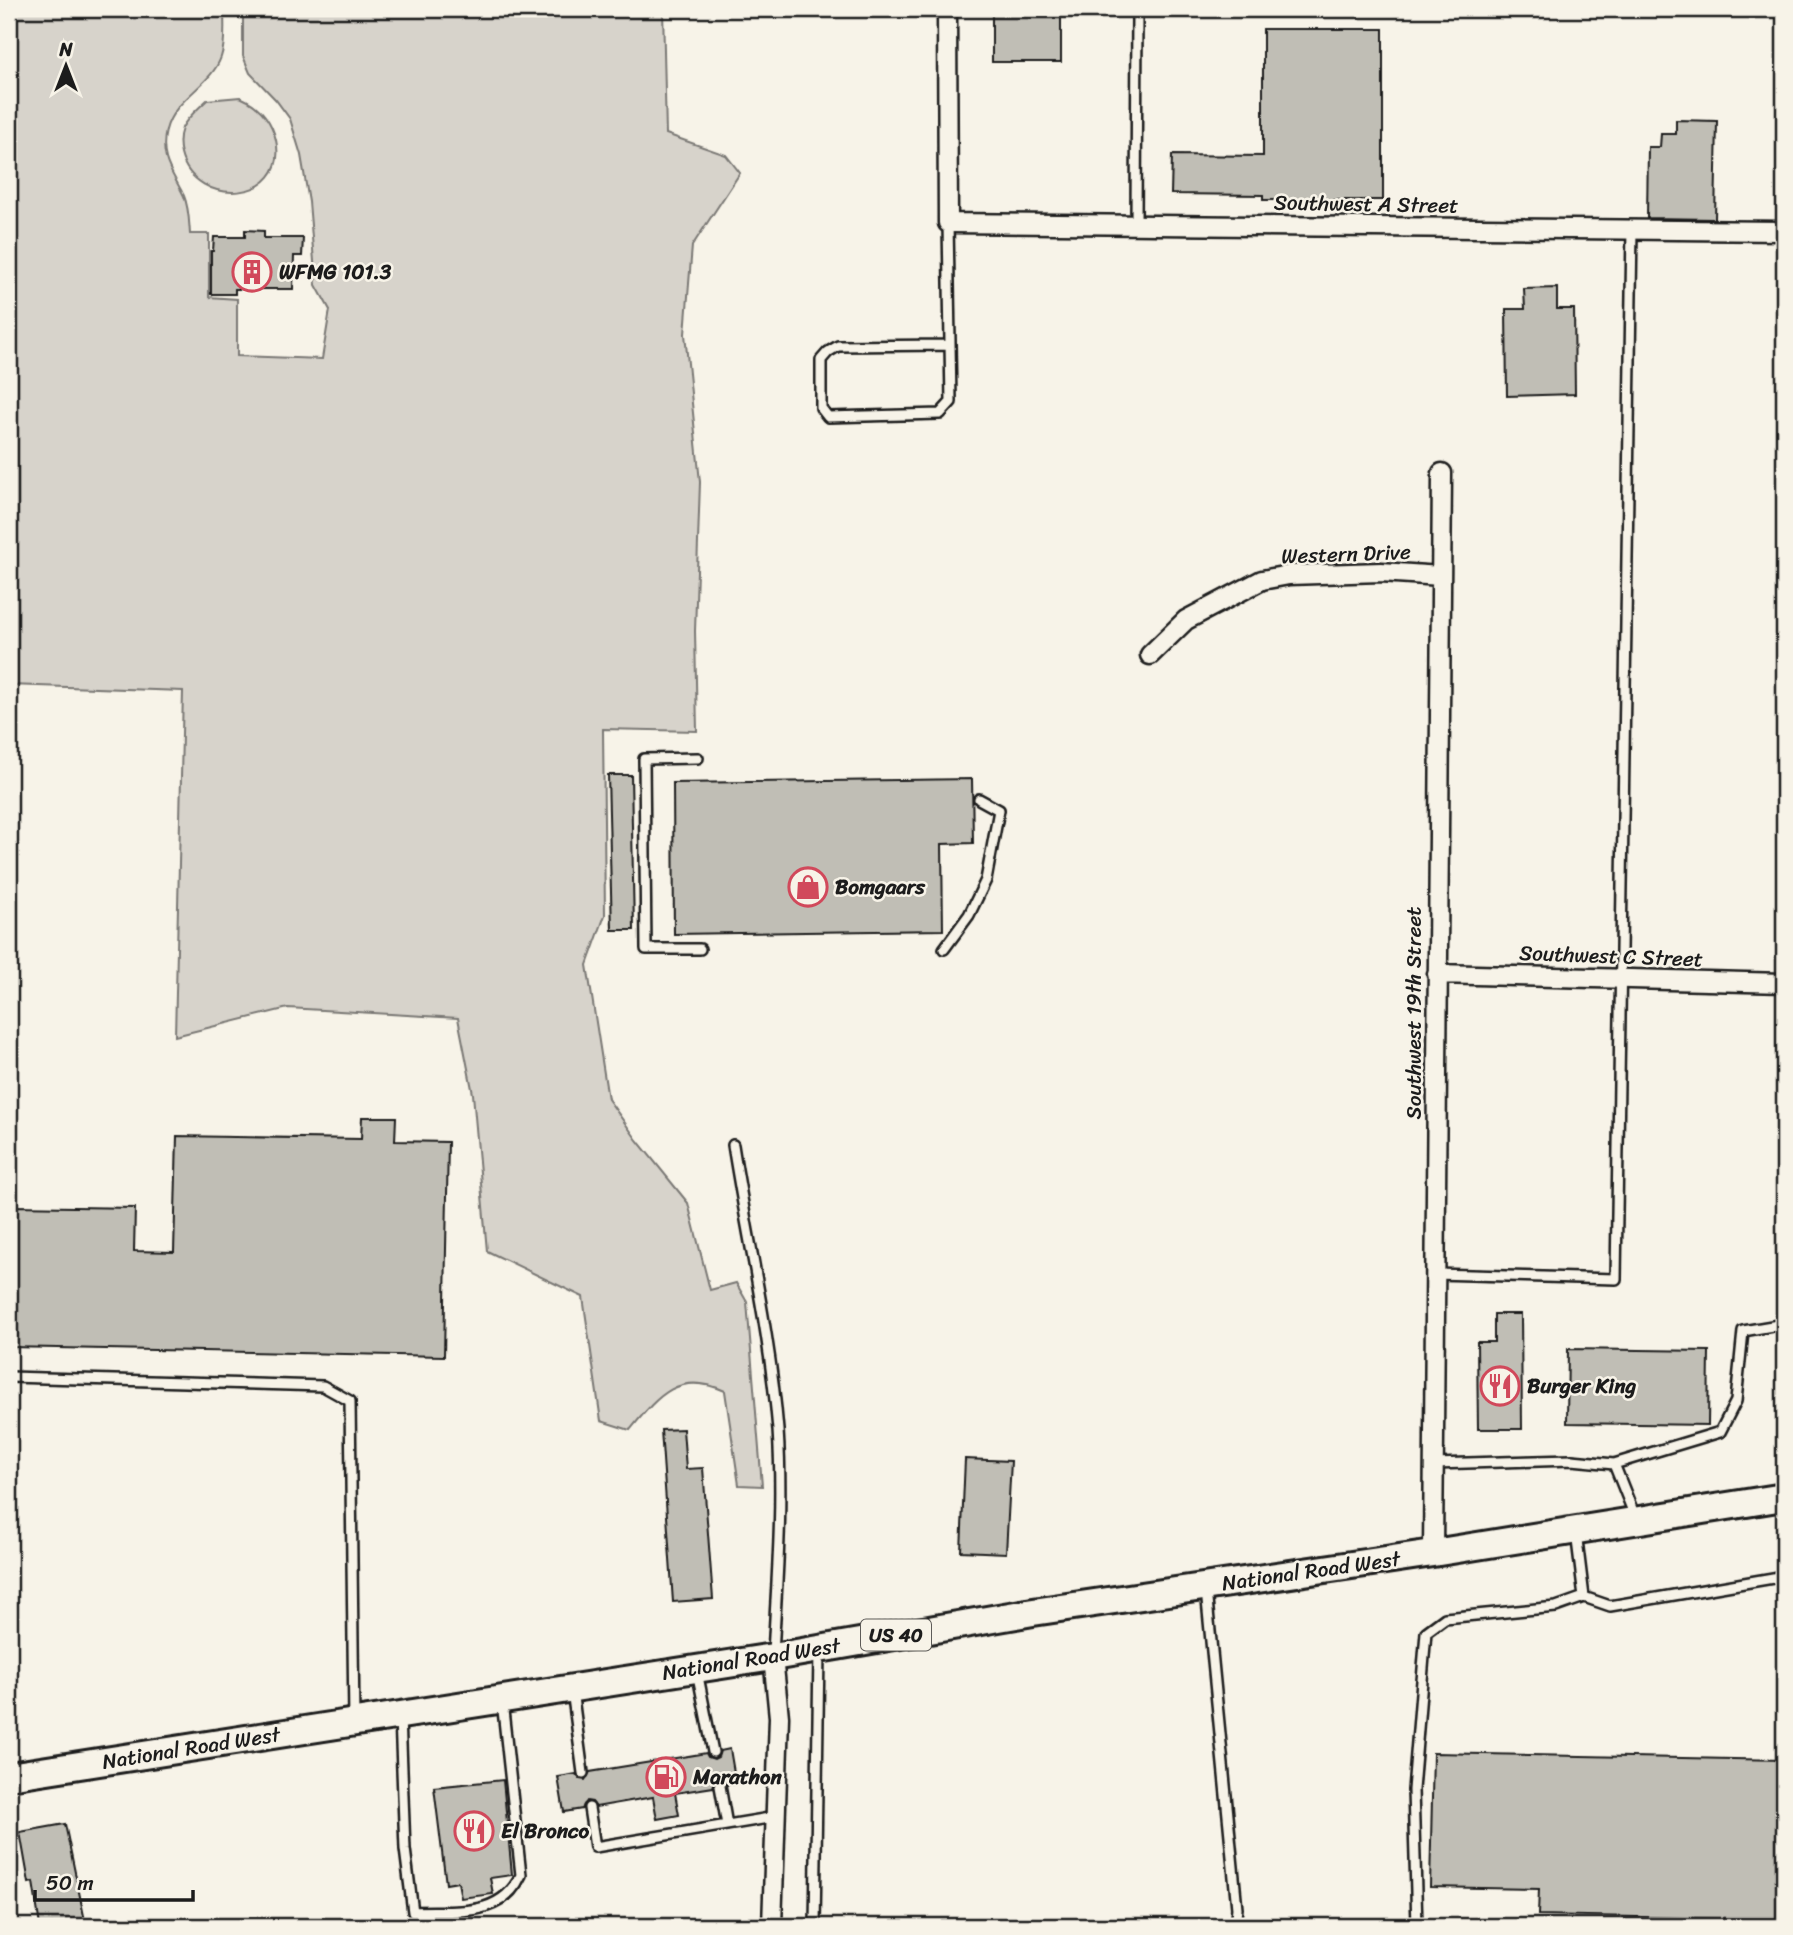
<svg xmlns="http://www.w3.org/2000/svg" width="1793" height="1935" viewBox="0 0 1793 1935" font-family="Sriracha,sans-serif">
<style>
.green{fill:#d7d3cb;stroke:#7a7874;stroke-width:2}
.building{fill:#c0beb5;stroke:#1c1c1c;stroke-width:2}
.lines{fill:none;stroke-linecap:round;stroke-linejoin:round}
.service-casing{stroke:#1c1c1c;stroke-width:14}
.minor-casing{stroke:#1c1c1c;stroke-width:23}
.primary-casing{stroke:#1c1c1c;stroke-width:32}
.service{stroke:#f7f3e8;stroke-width:9}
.minor{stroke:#f7f3e8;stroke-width:18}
.primary{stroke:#f7f3e8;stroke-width:26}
.labels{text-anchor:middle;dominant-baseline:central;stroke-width:5;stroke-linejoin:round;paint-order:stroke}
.shield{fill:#f7f3e8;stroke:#5e5c59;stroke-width:2}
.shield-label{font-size:19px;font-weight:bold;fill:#1c1c1c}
.street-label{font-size:21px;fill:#1c1c1c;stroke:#f7f3e8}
.poi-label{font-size:21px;font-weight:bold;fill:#1c1c1c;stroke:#f7f3e8;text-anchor:start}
</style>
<rect width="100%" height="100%" fill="#f7f3e8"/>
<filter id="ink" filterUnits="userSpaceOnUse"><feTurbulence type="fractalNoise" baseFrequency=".0143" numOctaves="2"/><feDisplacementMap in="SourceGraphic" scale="14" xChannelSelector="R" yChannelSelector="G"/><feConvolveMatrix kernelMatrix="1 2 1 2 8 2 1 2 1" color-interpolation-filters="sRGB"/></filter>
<g filter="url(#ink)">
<!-- green -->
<path class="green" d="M9 9H224C224 24 226 43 221 57 211 86 174 98 166 130 159 159 173 173 184 196 189 208 189 221 190 234H209V297L237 299V356L322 359 330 310 316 285 309 202 301 155 290 119 276 100 250 73 243 56V9H663L666 134 726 155 740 173 692 246 685 334 700 482 695 631 697 731 603 729 605 915 587 965 608 1099 637 1140 688 1203 710 1290 736 1283 747 1302 762 1486 739 1485 725 1391C678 1370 658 1396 630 1430L601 1421 583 1297 487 1251 473 1094 458 1018 288 1008 175 1036 183 691 9 685Z
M240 97C259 105 271 119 276 140 290 203 195 210 181 154 179 146 179 136 182 128 187 117 199 108 207 100Z"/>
<!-- building -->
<path class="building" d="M992 9H1061V62H992Z
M1263 29H1383V200H1263V195L1171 194 1172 155 1263 156Z
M1676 120 1717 121 1715 219 1647 218 1648 147H1660L1661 134H1676Z
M245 230 264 231V238H303L302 256H294L293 289H235V294H211V251H213L214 237H245Z
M1557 288V309H1574L1575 394 1507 396 1506 309H1525L1524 289Z
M608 775H631L634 930H612Z
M972 779 973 843 942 844 943 930 674 934 673 783Z
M362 1117H396L395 1141 448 1142 444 1356 9 1347V1223H14V1206L135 1208 134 1251 174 1252 177 1136 361 1139Z
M1494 1314H1521L1522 1429H1478L1477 1342H1494Z
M1568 1349 1709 1351 1708 1425 1567 1423Z
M683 1429 686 1469 703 1468 713 1599 673 1602 661 1430Z
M965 1459 1011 1461 1006 1553 961 1551Z
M730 1749 736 1784 727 1785 725 1781 719 1779 715 1781 713 1787 675 1793 679 1815 657 1819 653 1797 596 1807 592 1802 587 1801 582 1809 564 1812 558 1777 576 1774 580 1779 585 1780 590 1772 706 1753 708 1757 714 1759 718 1757 720 1751Z
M1433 1753 1784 1760V1920L1538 1915 1539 1889 1430 1887Z
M503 1780 512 1875 490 1878 493 1894 461 1898 458 1882 446 1884 434 1787Z
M65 1824 85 1921 40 1926 33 1882 29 1883 20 1832Z"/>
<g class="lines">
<!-- service casing -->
<g class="service-casing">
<path id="service" d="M948 223 951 402 940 414 828 417 821 408V360L828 352 838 346 950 345
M1136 225 1137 9
M698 758 644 759 646 949H700
M944 949 969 915 986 880 999 810 979 799
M733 1145C748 1240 770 1334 778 1430 783 1505 777 1579 773 1654
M1435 1274 1616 1279 1632 229
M9 1377 323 1386 350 1401 354 1721
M1434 1464 1572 1460 1614 1464 1636 1519
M1614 1464 1720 1432 1736 1401 1743 1331 1784 1324
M1206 1590 1237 1908 1235 1926
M1584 1597 1610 1606 1779 1577 1784 1573
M697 1671 713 1752
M572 1690 583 1773
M400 1717 405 1849 413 1912C454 1910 501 1919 521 1875L502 1701
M720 1786 727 1825
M589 1808 595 1847 775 1817
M815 1926 819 1652
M1417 1926 1413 1790 1426 1632 1445 1618 1556 1607 1584 1597 1576 1532"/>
</g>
<!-- minor casing -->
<g class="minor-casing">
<path id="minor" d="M947 9 948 223 1784 231
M1150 655 1186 620 1262 580 1289 575 1381 572 1441 576
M1437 974 1784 983
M1433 1553 1442 473
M772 1926 779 1717 773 1657"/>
</g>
<!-- primary casing -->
<g class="primary-casing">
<path id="primary" d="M9 1776 773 1657 1033 1612 1433 1553 1784 1497"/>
</g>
<!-- service -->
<use href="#service" class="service"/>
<!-- minor -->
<use href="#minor" class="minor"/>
<!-- primary -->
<use href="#primary" class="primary"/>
</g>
</g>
<!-- icons -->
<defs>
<g id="building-ring" transform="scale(2.0125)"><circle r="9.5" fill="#f7f3e8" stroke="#d1495b" stroke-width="1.5"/><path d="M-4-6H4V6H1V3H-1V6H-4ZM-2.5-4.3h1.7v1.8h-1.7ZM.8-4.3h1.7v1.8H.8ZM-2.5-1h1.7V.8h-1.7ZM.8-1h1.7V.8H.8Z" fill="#d1495b"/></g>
<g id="shop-ring" transform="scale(2.0125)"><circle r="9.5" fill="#f7f3e8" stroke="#d1495b" stroke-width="1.5"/><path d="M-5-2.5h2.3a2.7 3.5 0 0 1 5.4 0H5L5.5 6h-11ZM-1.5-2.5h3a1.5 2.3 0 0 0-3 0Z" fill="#d1495b"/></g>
<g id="restaurant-ring" transform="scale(2.0125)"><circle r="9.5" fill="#f7f3e8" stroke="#d1495b" stroke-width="1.5"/><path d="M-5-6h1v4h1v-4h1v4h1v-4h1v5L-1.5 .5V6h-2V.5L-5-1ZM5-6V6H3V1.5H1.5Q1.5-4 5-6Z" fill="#d1495b"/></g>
<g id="fuel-ring" transform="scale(2.0125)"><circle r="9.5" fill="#f7f3e8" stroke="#d1495b" stroke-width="1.5"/><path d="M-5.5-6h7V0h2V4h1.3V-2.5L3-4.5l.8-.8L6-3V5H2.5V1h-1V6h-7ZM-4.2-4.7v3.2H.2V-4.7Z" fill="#d1495b"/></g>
</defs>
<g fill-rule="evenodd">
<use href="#building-ring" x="252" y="272"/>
<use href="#shop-ring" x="808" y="887"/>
<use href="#restaurant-ring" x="1500" y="1386"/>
<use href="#fuel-ring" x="666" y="1777"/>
<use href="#restaurant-ring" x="474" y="1831"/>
</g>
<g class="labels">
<!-- shield labels -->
<rect class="shield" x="861" y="1619.5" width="70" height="31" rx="5"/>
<g class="shield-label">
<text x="896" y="1635">US 40</text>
</g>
<!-- street labels -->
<g class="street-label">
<text transform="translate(1366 204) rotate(1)">Southwest A Street</text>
<text transform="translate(1346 554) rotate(-2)">Western Drive</text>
<text transform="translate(1611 956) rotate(2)">Southwest C Street</text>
<text transform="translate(1414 1013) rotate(-90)">Southwest 19th Street</text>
<text transform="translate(1311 1571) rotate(-8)">National Road West</text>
<text transform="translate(751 1659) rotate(-9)">National Road West</text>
<text transform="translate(191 1748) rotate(-9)">National Road West</text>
</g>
<!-- poi labels -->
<g class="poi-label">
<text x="279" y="272">WFMG 101.3</text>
<text x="835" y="887">Bomgaars</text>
<text x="1527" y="1386">Burger King</text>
<text x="693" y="1777">Marathon</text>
<text x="501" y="1831">El Bronco</text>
</g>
</g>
<!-- margin -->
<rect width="1793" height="1935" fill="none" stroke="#f7f3e8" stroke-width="35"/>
<rect x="18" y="18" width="1758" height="1900" fill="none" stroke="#1c1c1c" stroke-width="2.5" filter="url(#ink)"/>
<!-- north arrow -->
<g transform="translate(66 66)" stroke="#f7f3e8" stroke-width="5" paint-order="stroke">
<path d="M0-5L12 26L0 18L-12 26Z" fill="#1c1c1c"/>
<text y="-10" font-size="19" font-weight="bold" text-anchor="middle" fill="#1c1c1c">N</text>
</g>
<!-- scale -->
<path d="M35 1890v10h158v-10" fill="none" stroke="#1c1c1c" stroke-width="3.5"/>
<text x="46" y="1890" font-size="21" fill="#1c1c1c" stroke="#f7f3e8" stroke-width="5" paint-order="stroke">50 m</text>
</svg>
